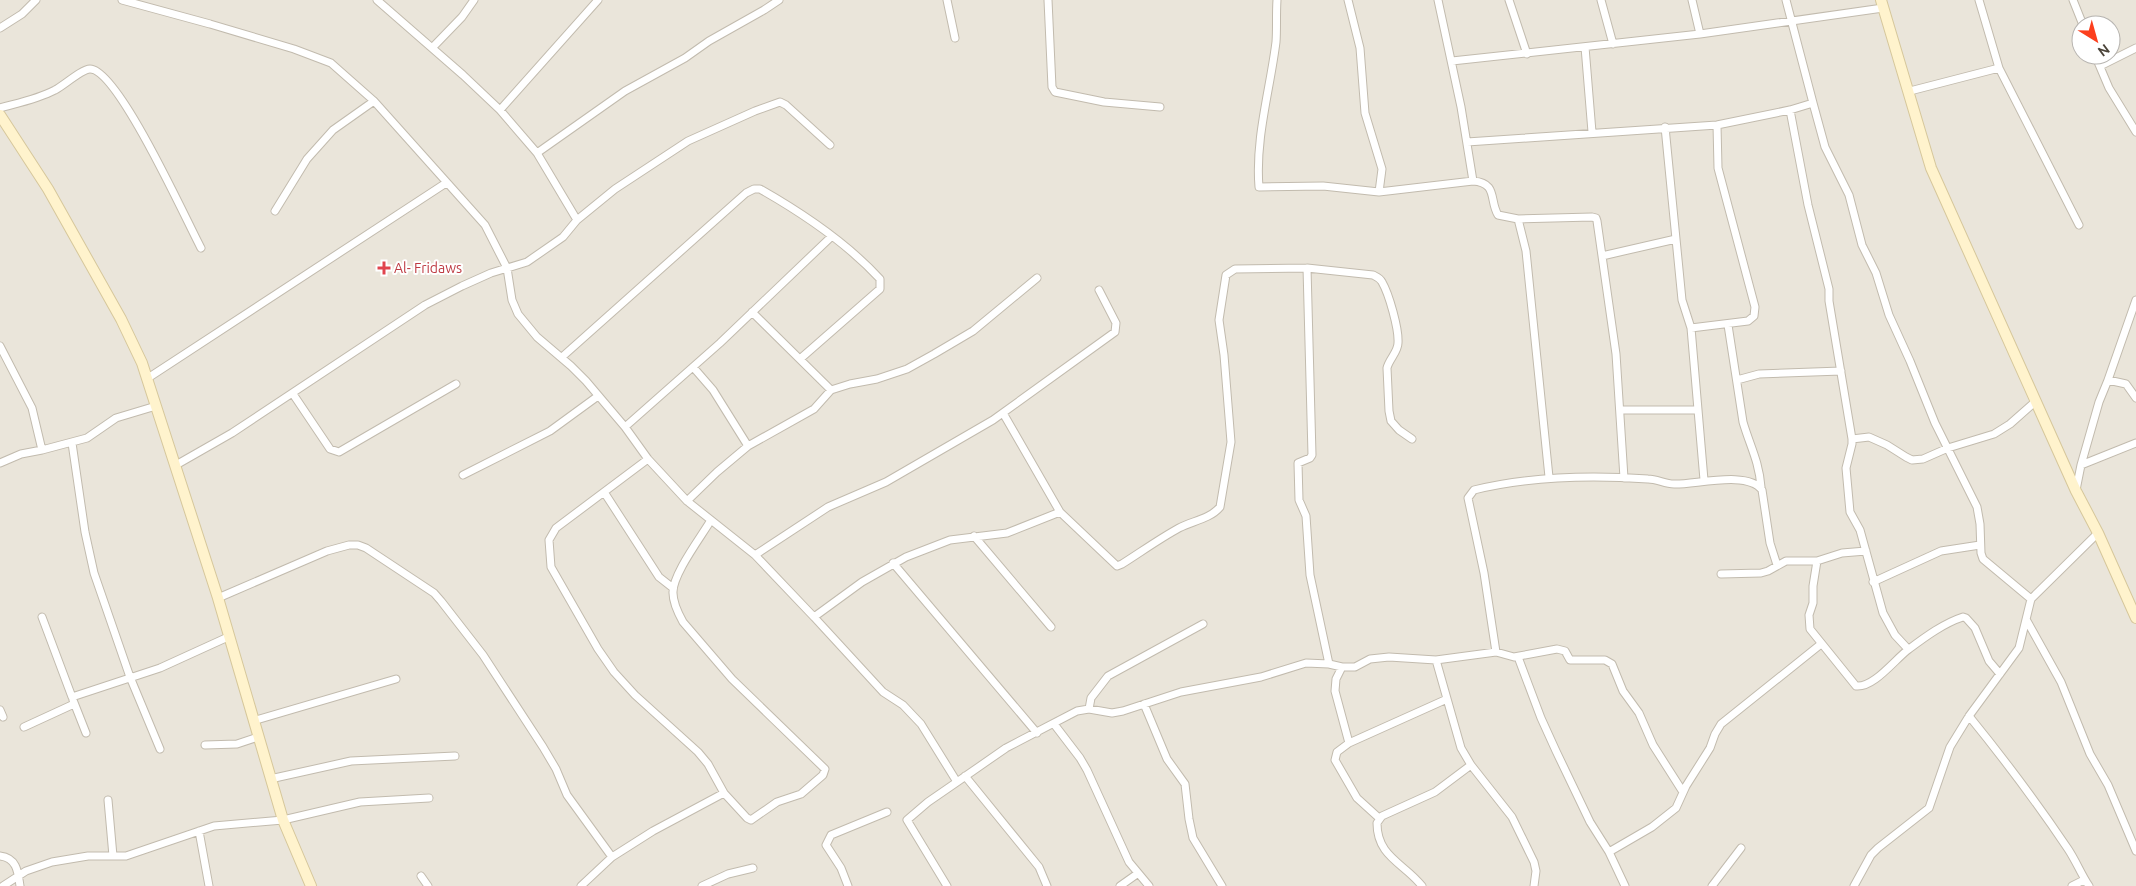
<svg xmlns="http://www.w3.org/2000/svg" width="2136" height="886" viewBox="0 0 2136 886" font-family="Ubuntu,sans-serif">
<style>
.residential{fill:#eae5da;fill-rule:evenodd}
.lines{fill:none;stroke-linecap:round;stroke-linejoin:round}
.street-casing{stroke:#c2bbae;stroke-width:9}
.secondary-casing{stroke:#d6c79b;stroke-width:12}
.street{stroke:#fff;stroke-width:7}
.secondary{stroke:#fff3cd;stroke-width:10}
.health-dot{fill:#e0444e;stroke:#fff;stroke-width:2}
.labels{text-anchor:middle;dominant-baseline:central;stroke-width:4;stroke-linejoin:round;paint-order:stroke}
.health-label{font-size:14px;fill:#be3a42;stroke:#fff;text-anchor:start}
</style>
<rect width="100%" height="100%" fill="#f6f3ec"/>
<!-- residential -->
<path class="residential" d="M0 0H2136V886H0ZM2081 25H2111V55H2081Z"/>
<g class="lines">
<!-- street casing -->
<g class="street-casing">
<path id="street" d="M122 0 210 24 294 49 331 63 374 101 485 225 507 268 512 300 518 314 537 337 571 366 586 381 625 427 648 459 687 501 755 555 814 617 862 582 906 557 950 540 1007 533 1060 512 1117 566 1122 564C1141 552 1159 539 1179 528 1192 521 1210 519 1220 507L1231 442 1224 355 1219 320 1226 275 1235 269 1307 268 1373 275C1377 277 1380 278 1382 282 1389 294 1399 329 1398 343 1398 352 1389 359 1387 368L1389 411 1391 421 1399 430 1412 439
M377 0 463 75 500 110 537 153 577 220
M947 0 955 38
M1048 0 1052 87 1055 92 1104 102 1160 107
M1277 0C1276 14 1277 29 1276 42 1270 90 1255 139 1259 187L1323 186 1379 192 1473 181
M1348 0 1360 48 1365 113 1382 169 1379 192
M1438 0 1461 107 1473 181C1498 183 1489 200 1498 215L1518 219 1526 251 1549 477
M1509 0 1527 54
M1601 0 1613 44
M1692 0 1700 34
M1979 0 1999 68 2079 225
M2073 0 2083 25
M0 28 22 14 36 0
M1585 47 1592 132
M432 48 462 17 474 0
M2095 55 2109 88 2136 132
M1452 61 1700 34 1883 8
M2100 66 2136 48
M1910 91 1999 68
M1813 103 1825 147 1849 195 1862 245 1876 273 1889 315 1910 361 1935 423 1977 507 1980 524 1981 553 1983 559 2031 599
M0 108C18 103 38 99 55 90 63 86 82 69 90 69 118 69 186 220 201 248
M500 110 598 0
M1790 110 1808 205 1829 289V301L1852 439
M1665 127 1682 300 1691 328 1704 480
M1467 142 1717 125 1790 110 1813 103 1786 0
M537 153 625 91 685 58 709 41 764 10 779 0
M275 211 307 159 333 130 374 101
M1518 219 1592 217 1596 218 1597 221 1616 354 1624 478
M1602 256 1676 239
M1307 268 1312 455 1310 458 1298 463 1299 500 1306 516 1310 575 1329 664
M752 312 831 390
M1728 325 1743 422C1750 446 1759 461 1761 487
M1691 328 1748 321 1754 316 1755 307 1718 168 1717 125
M0 346 32 408 42 450 21 454 0 463
M562 357 746 193 754 189H760C804 214 846 242 880 279V289L800 359
M693 367 713 390 748 446
M148 378 446 183
M1737 380 1759 374 1841 371
M2108 380 2136 300
M293 394 330 449 339 452 456 384
M1620 410H1698
M1003 413 1060 512
M625 427 720 343 832 236
M72 443 85 532 94 573 130 677 160 749
M42 450 87 438 116 418 156 406
M648 459 556 528 549 540 551 567 598 649 614 672 635 695 698 752 708 764 724 793 747 818 751 820 777 802 801 794 823 775 825 769 732 679 683 622C678 613 673 603 673 593 672 575 701 537 711 520
M176 465 232 433 425 305 462 286 491 273 527 262 563 237 577 220 615 189 688 141 755 111 780 102 786 105 830 145
M2081 465 2099 402 2108 380 2126 384 2136 398
M463 475 550 431 598 396
M2076 490 2081 465 2136 443
M604 492 659 577 673 588
M687 501 717 472 748 446 814 409 831 390 850 384 877 379 907 369 934 354 973 331 1037 278
M974 536 1051 627
M755 555 828 507 886 482 993 420 1115 332 1116 323 1099 290
M1817 561 1813 586V603L1809 615 1810 629 1856 686C1874 688 1895 659 1909 649 1925 637 1944 623 1963 617L1966 618 1975 628 1989 661 2000 674
M893 563 1037 733
M1721 574 1761 573 1768 571 1786 561H1817L1842 553 1866 551
M1873 582 1941 551 1980 545
M218 598 327 551 349 545H358L366 548 434 593 441 601 483 655 543 747 556 769 567 795 612 857
M42 617 72 697 160 668 228 637
M814 617 883 692 903 705 921 724 957 782 928 802 907 820 947 886
M2027 621 2061 682 2090 754 2108 785 2136 851
M1908 649 1895 635 1883 613 1860 530 1850 512 1846 468 1852 444V439L1869 437 1887 445 1906 457 1912 460 1923 459 1948 448 1994 434 2010 424 2035 402
M1496 652 1484 573 1468 498 1474 490C1531 476 1590 475 1648 479 1657 479 1665 484 1674 484 1694 485 1748 470 1762 490L1770 543 1777 565
M1518 657 1541 718 1556 751 1590 822 1609 852 1625 886
M1436 660 1461 748 1471 765 1512 817 1534 862 1536 871 1534 886
M1342 667 1336 679 1335 691 1349 743
M73 700 86 733
M1144 704 1167 759 1185 784 1189 819 1193 838 1222 886
M1089 709 1091 698 1108 676 1203 624
M0 710 3 717
M1969 716C2004 759 2037 803 2068 849 2076 861 2081 874 2089 886
M253 721 396 679
M1054 724 1080 758 1087 770 1129 862 1149 886
M24 727 74 704
M205 745 237 744 258 737
M965 776 1039 867 1047 886
M270 779 351 761 455 756
M957 782 1006 748 1077 711 1089 709 1112 713 1123 711 1181 692 1261 677 1306 663 1329 664 1342 667H1355L1370 659 1389 657 1436 660 1496 652 1514 657 1557 649 1565 651 1570 660H1605L1612 664 1623 691 1639 713 1653 745 1683 792
M108 800 113 856
M1379 818 1357 798 1335 760 1337 752 1349 743 1447 699
M199 831 209 886
M1609 852 1652 827 1676 808 1686 786 1710 748 1715 734 1721 724 1821 644
M0 856C17 858 18 872 20 886
M421 876 428 886
M3 886 26 871 52 862 88 856H126L214 826 283 820 360 802 429 798
M581 886 612 857 653 831 724 793
M702 886 728 874 753 868
M848 886 841 868 826 845 831 835 887 812
M1120 886 1137 874
M1422 886C1404 863 1377 857 1377 823L1382 816 1435 792 1471 765
M1712 886 1741 848
M1854 886 1871 855 1878 848 1929 808 1950 747 1969 716 2019 648 2031 599 2098 533
M2072 886 2084 880"/>
</g>
<!-- secondary casing -->
<g class="secondary-casing">
<path id="secondary" d="M1881 0 1931 168 2076 491 2098 533 2136 618
M0 115 48 189 121 319 142 363 218 598 283 820 311 886"/>
</g>
<!-- street -->
<use href="#street" class="street"/>
<!-- secondary -->
<use href="#secondary" class="secondary"/>
</g>
<!-- markers -->
<path class="health-dot" d="M381.5 260.5h5v5h5v5h-5v5h-5v-5h-5v-5h5z"/>
<g class="labels">
<!-- health labels -->
<g class="health-label">
<text x="394" y="268">Al- Fridaws</text>
</g>
</g>
<!-- north arrow -->
<g transform="translate(2096 40) rotate(143)"><circle r="24" fill="#ffffff" stroke="#b7b4b0"/>
<path d="M0-4L9 19L0 12L-9 19Z" fill="#fc3f1d"/>
<text y="-8" font-size="14" font-weight="bold" text-anchor="middle" fill="#4b4439">N</text>
</g>
</svg>
